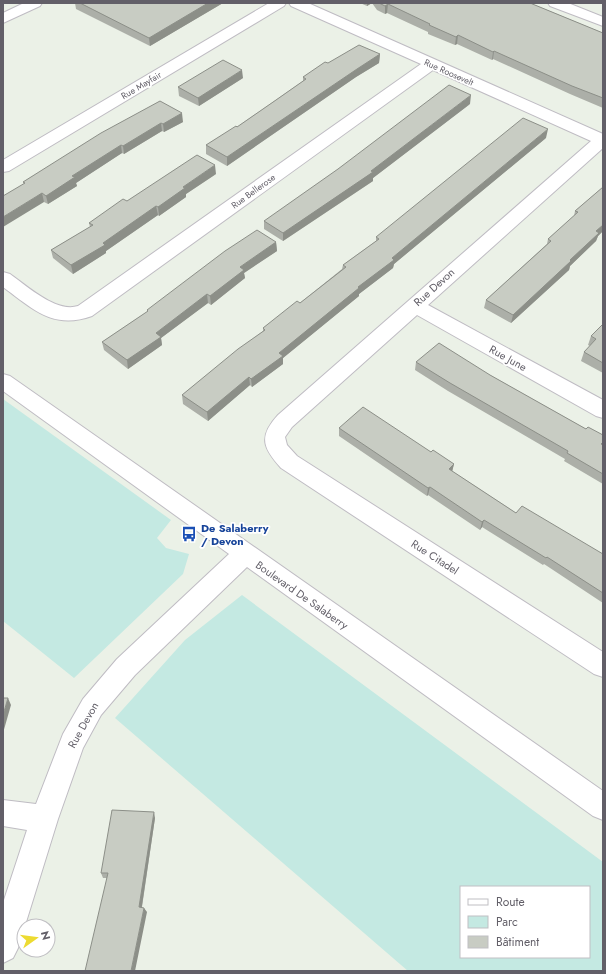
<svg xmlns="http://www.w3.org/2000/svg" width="606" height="974" viewBox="0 0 606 974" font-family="Jost,sans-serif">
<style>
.green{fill:#c4e9e2;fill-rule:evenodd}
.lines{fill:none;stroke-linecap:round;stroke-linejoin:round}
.minor-casing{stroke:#bfbcc3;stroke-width:2}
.minor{fill:#fff;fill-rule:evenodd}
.wall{fill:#acafa8}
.shaded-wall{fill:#8c8f88}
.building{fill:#c8ccc3;stroke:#8c8f88}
.labels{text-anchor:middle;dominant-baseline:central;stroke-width:3.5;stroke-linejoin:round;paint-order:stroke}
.far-street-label{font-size:9px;fill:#625f68;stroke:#fff}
.street-label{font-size:11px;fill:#625f68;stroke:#fff}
.transit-label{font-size:11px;font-weight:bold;fill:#164399;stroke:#fff;text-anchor:start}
</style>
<rect width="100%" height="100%" fill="#ebf1e7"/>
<!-- green -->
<path class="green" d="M3 399 171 520 157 538 166 548 189 554 183 574 74 678 3 621Z
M242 595 603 862V971H408L115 718 185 640ZM461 887H589V957H461Z"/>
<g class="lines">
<!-- minor casing -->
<g class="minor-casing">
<path id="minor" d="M24 3H42L40 6 3 23V13Z
M269 3H286L284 6 9 171 3 172V160Z
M289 3H308L603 134V148L428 305 603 400V418L596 416 417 315 292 427 285 437 287 445 297 456 603 652V677L594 674 281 468C263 448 258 437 278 415L591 141 433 70 92 316C53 330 33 309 3 287V272L10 274C27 286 56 313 78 306L421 64 291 6Z
M548 3H568L603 17V26L550 6Z
M3 374 10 376 603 791V820L593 816 247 567 135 675 101 715 83 748 58 819 18 948 13 958 3 963V903L27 830 3 826V800L36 804 63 734 83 699 117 659 229 554 3 391Z"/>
</g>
<!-- minor -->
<use href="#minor" class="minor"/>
</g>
<!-- wall -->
<path class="wall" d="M75 3H223L150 46 76 9Z
M360 3H530L603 33V108L570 94 493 59 492 60 457 44 455 45 428 34V32L387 13 385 14 377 10 372 3 367 6Z
M380 54 379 63 356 77 227 166 206 154V145L237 127 303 81V77L328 63Z
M243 78 199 106 179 96 178 87Z
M160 101 183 122 164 132 162 131 124 154 122 153 76 183 77 186 48 204 44 202 24 184 23 182Z
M470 104 373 178V181L283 241 264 229V221Z
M546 138 394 264 393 268 359 294V296L283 358V364L252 387 250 385 208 421 183 404 182 395 263 331V328L300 303 342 269 343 265 376 241V237Z
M216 174 186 194V197L159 216 158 215 106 251V253L73 274 53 258 51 250 90 227 89 223 127 201Z
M603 187V231L598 236 596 241 570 266 569 270 511 323 484 308 486 300 547 244 548 239 574 216 575 211Z
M276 242 277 251 244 273 245 278 211 305 208 303 161 338 162 345 128 369 104 350 102 342 147 312V310Z
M603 324V373L581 361 584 352 590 346 588 345 591 336Z
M416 362 490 375 586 429 603 435V484L564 461 565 459 448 391 415 370Z
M339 428 431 452 454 464 452 471 516 513 603 554V603L544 564 543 565 482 527 480 530 428 495 427 496 339 436Z
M155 818 142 907 147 912 106 878H103L101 873Z"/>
<!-- shaded-wall -->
<path class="shaded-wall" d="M208 3H223L150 46 149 38Z
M367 3H372L367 6Z
M388 4 387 13 385 14V6Z
M458 35 457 44 455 45 456 37Z
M494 51 493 59 492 60 493 52Z
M380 54 379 63 356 77 227 166V157L357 69Z
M242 70 243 78 199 106 198 98Z
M471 95 470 104 373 178V181L283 241V233L371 171Z
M182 113 183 122 164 132 163 124Z
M161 123 162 131 124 154 123 146Z
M548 129 546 138 394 264 393 268 359 294V296L283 358V364L252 387 251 379 279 353 392 258Z
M121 145 122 153 76 183 77 186 48 204 46 196 72 176Z
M215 165 216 174 186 194V197L159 216 158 207 183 187Z
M42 193 44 202 3 227V217Z
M156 206 158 215 106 251V253L73 274 71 265Z
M603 225V231L598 236 596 241 570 266 569 270 511 323 513 315 570 260 596 231Z
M276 242 277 251 244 273 245 278 211 305 210 296 240 267Z
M207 294 208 303 161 338 162 345 128 369 127 360 156 333Z
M249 377 250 385 208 421 207 412Z
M454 464 452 472 449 469Z
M430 487 428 495 427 496 428 488Z
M484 520 482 527 480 530 482 522Z
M8 698 11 705 3 733V715Z
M154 812 155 818 141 912 139 907Z
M144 908 147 912 135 971H131Z"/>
<!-- building -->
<path class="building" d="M80 3H208L149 38Z
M379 3H530L603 33V98L572 86 494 51 493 52 458 35 456 37 429 25 430 24 388 4 385 6Z
M359 45 380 54 357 69 227 157 206 145 236 126 237 127 276 100 306 79 303 77 325 62 328 63Z
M223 60 242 70 198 98 178 87Z
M449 85 471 95 371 171 373 172 283 233 264 221 338 169Z
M160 101 182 113 163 124 161 123 123 146 121 145 72 176 75 177 46 196 42 193 3 217V196L25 183 23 182 101 133Z
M523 118 548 129 392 258 394 260 358 287 359 288 279 353 283 356 251 379 249 377 207 412 182 395 238 349 265 330 263 328 297 301 300 303 346 267 343 265 379 239 376 237Z
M197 155 215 165 183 187 185 188 158 207 156 206 103 243 105 245 71 265 51 250 93 225 89 223 123 199 127 201Z
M603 187V225L596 231 599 233 570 260 571 261 513 315 486 300 551 241 548 239 578 212 575 211Z
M257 230 276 242 240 267 244 270 210 296 207 294 156 333 161 337 127 360 102 342 148 311 147 310 225 251Z
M603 324V363L584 352 596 339 591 336Z
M439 343 490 375 586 429 588 427 603 435V442L601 444 603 445V474L567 453 568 451 450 383 416 362Z
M363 407 431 452 433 450 454 464 449 469 516 513 522 506 603 554V593L547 557 546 558 484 520 482 522 430 487 428 488 339 428Z
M3 698H8L3 715Z
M112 810 154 812 139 907 144 908 131 971H85L108 873H101Z"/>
<!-- icons -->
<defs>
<g id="bus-bare" transform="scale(1.2)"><path d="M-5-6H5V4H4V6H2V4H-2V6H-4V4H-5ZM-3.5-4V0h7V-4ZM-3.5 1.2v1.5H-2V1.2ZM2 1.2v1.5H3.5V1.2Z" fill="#1a4fb4" stroke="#fff" stroke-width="2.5" paint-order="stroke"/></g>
</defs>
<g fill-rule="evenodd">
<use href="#bus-bare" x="189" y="534"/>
</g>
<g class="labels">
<!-- far-street labels -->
<g class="far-street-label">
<text transform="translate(449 72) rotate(24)">Rue Roosevelt</text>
<text transform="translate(141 85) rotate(-31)">Rue Mayfair</text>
<text transform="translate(253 191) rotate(-36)">Rue Bellerose</text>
</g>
<!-- street labels -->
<g class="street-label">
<text transform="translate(434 287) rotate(-42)">Rue Devon</text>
<text transform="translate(508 358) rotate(29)">Rue June</text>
<text transform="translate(435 557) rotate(33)">Rue Citadel</text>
<text transform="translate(302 595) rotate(35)">Boulevard De Salaberry</text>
<text transform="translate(83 725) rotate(-61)">Rue Devon</text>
</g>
<!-- transit labels -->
<g class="transit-label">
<text x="201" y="528">De Salaberry<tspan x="201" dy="13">/ Devon</tspan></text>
</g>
</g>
<!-- border -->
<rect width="606" height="974" fill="none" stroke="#625f68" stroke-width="8"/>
<!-- legend -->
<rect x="460" y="886" width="130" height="72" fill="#ffffff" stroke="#c0bfc3"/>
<rect x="468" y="899" width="20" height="6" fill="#ffffff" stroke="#c0bfc3"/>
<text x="496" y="906" font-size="12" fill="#625f68">Route</text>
<rect x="468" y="916" width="20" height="12" fill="#c4e9e2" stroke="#c0bfc3"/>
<text x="496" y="926" font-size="12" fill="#625f68">Parc</text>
<rect x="468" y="936" width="20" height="12" fill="#c8ccc3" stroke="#c0bfc3"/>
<text x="496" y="946" font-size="12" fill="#625f68">Bâtiment</text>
<!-- north arrow -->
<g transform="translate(36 938) rotate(76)"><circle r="19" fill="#ffffff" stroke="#c0bfc3"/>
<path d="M0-3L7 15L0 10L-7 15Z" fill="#eddb31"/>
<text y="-6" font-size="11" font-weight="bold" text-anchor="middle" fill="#625f68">N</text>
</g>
</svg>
